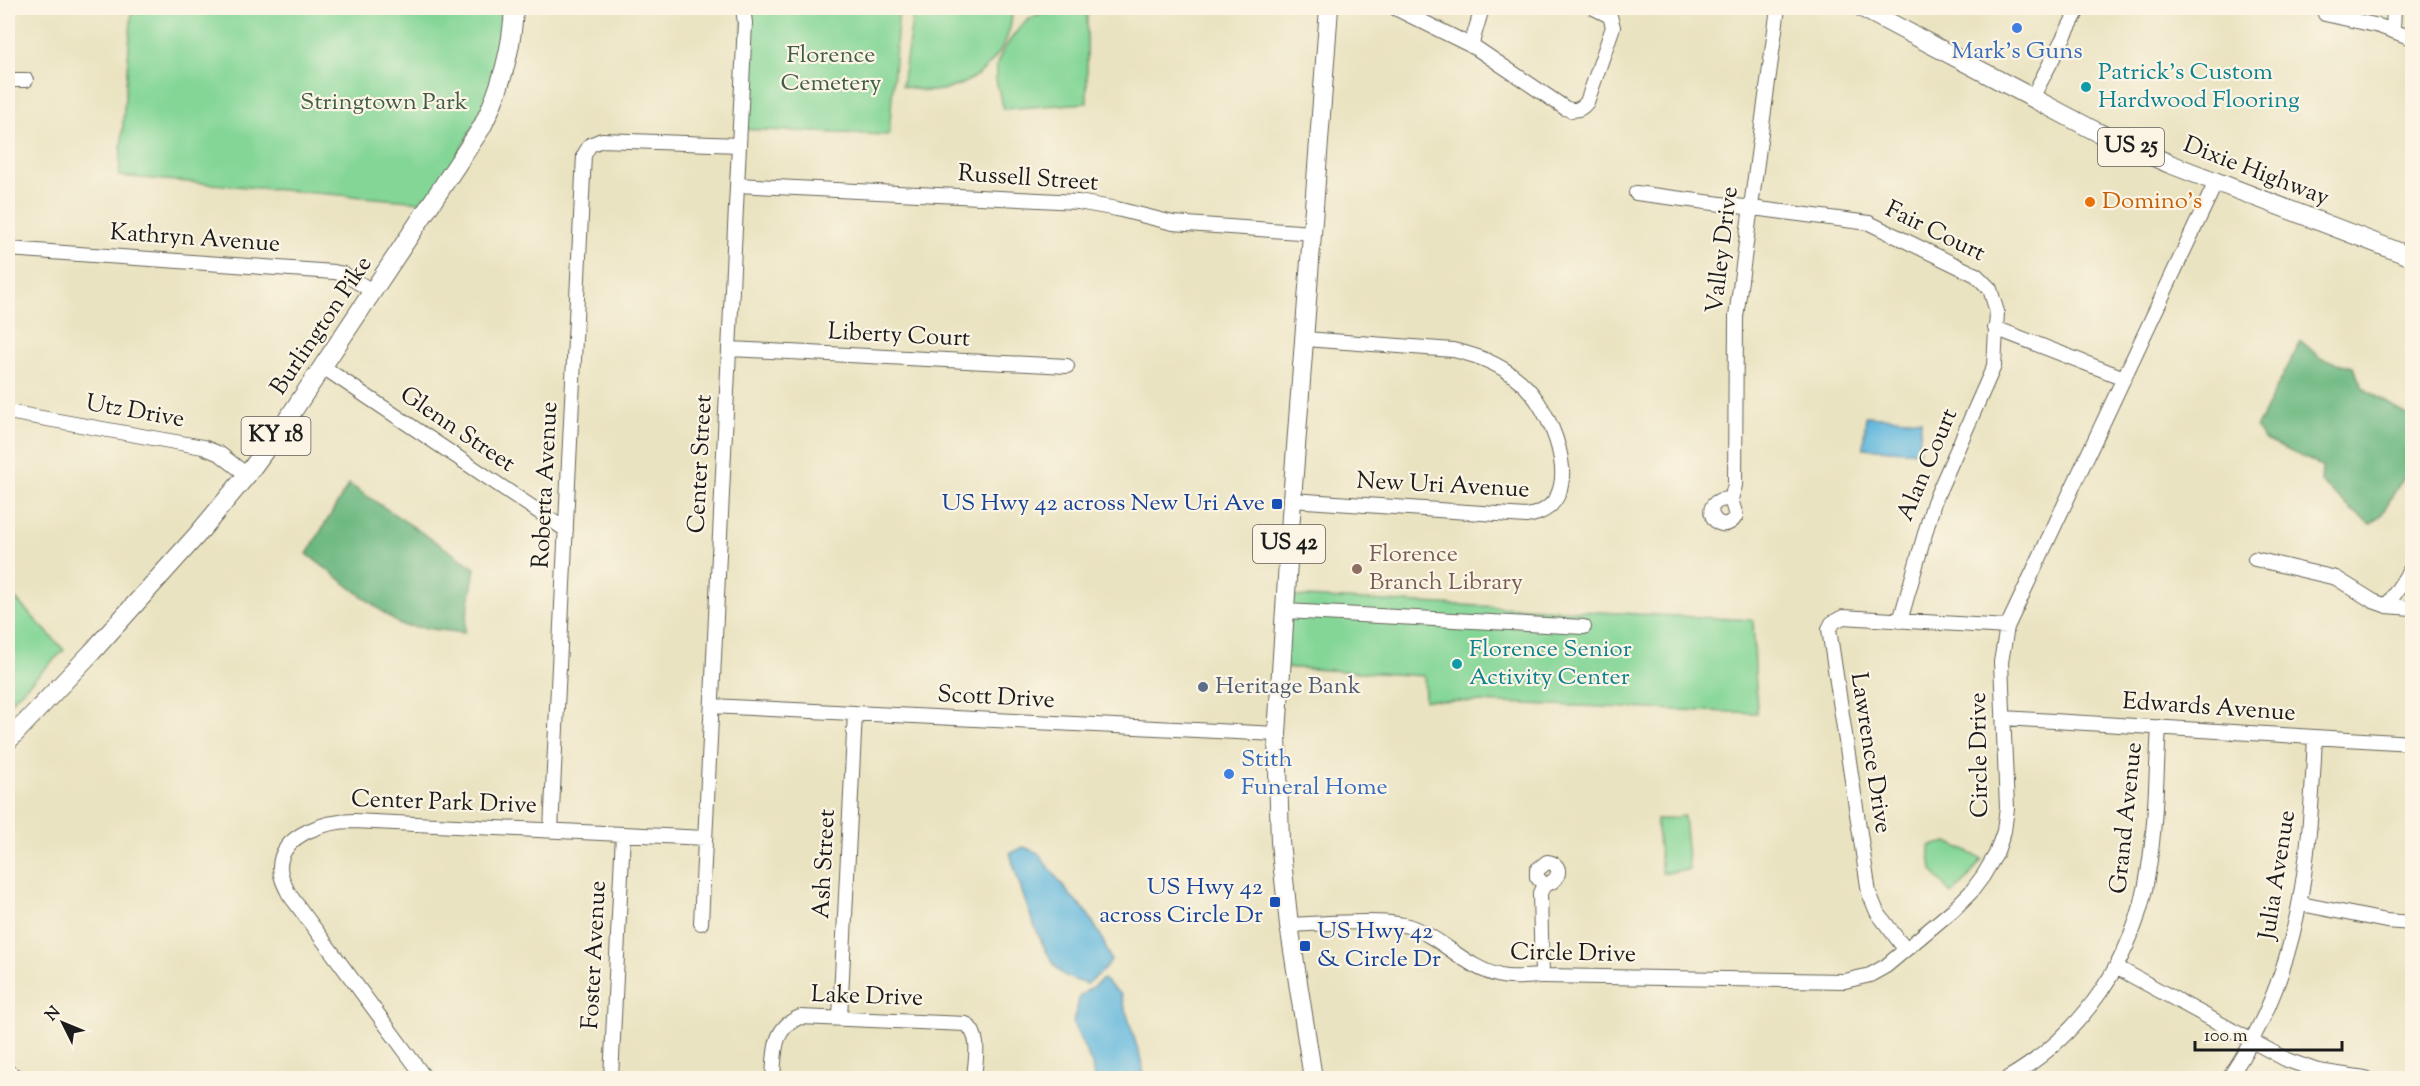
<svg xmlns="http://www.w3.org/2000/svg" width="2420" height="1086" viewBox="0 0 2420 1086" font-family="'Sorts Mill Goudy',serif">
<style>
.green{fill:#84d697;stroke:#50795a;stroke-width:1.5}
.forest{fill:#6bb780;stroke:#446a4e;stroke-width:1.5}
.water{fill:#61b7dd;stroke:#3e6a7c;stroke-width:1.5}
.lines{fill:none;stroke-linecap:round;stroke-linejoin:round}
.minor-casing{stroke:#646256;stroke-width:16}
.major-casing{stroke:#646256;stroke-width:20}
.minor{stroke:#fff;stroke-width:14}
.major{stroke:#fff;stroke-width:18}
.shop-dot{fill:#3f7fe0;stroke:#fcf5e5;stroke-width:2}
.culture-dot{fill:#0f9aa8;stroke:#fcf5e5;stroke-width:2}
.food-dot{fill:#e8710a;stroke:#fcf5e5;stroke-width:2}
.transit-dot{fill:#1a4fb4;stroke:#fcf5e5;stroke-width:2}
.education-dot{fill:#8d6e63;stroke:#fcf5e5;stroke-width:2}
.service-dot{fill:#5c6f8a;stroke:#fcf5e5;stroke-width:2}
.labels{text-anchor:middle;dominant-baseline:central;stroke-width:4.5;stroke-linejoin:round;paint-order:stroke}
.shield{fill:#fcf5e5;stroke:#5f5d58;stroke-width:1.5}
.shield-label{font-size:22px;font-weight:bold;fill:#1c1c1c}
.shop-label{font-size:24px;fill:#366cbe;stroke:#fcf5e5}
.park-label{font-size:24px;fill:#405d47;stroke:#fcf5e5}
.culture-label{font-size:24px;fill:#0d838f;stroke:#fcf5e5;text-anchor:start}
.street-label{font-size:24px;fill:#1c1c1c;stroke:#fcf5e5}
.food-label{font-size:24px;fill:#c56008;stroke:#fcf5e5;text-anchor:start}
.transit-label{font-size:24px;fill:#164399;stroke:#fcf5e5;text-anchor:end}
.education-label{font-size:24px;fill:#785e54;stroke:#fcf5e5;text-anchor:start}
.service-label{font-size:24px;fill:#4e5e75;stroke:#fcf5e5;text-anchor:start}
</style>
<rect width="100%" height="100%" fill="#fcf5e5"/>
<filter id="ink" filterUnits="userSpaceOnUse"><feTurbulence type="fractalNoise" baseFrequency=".0167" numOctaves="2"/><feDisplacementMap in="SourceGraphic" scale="12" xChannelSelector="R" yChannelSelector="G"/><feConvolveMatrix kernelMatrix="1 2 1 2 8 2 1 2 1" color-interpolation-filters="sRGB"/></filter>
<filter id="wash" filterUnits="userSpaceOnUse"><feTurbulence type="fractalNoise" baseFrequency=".008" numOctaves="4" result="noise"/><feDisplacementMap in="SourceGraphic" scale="24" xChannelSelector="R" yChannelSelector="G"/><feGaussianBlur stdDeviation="1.35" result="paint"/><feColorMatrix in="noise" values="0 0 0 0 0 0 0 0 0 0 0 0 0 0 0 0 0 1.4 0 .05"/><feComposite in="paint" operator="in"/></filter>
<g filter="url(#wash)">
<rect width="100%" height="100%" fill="#eae3c1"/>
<!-- green -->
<path class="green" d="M132 8H514L508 60 433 203 119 176Z
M743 8H899L889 135 740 129Z
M914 8H1012C1013 51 977 87 934 91 924 92 912 88 902 86Z
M1087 13V103L1004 109C993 73 990 66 1014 35 1020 27 1029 17 1039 14 1053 11 1072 13 1087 13Z
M8 591 64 650 8 704Z
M1286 596 1753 620 1757 713 1425 700 1424 676 1281 667Z
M1684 816 1689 870 1662 873 1656 820Z
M1948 842 1982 859 1965 882 1951 894 1932 870 1929 846Z"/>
<!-- forest -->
<path class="forest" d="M2301 341 2322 359 2353 367 2363 388 2412 418V463L2381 515 2370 524 2347 506 2321 482 2322 466 2263 439 2256 428Z
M349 484 475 568 464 633 400 625 307 554Z"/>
<!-- water -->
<path class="water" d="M1866 416 1921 420 1919 452 1863 448Z
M1024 847 1038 853 1070 895 1086 911 1101 936 1111 961 1104 970 1087 984C1078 981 1068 979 1061 973 1039 949 1019 884 1010 853Z
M1103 979 1121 995 1141 1060 1145 1078H1094L1092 1065 1073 1023 1080 996Z"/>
</g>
<g filter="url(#ink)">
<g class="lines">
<!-- minor casing -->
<g class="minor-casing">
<path id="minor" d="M1395 8 1476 48 1565 108C1574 112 1581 110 1587 102L1613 27 1610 16 1594 8
M2325 14 2379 26 2412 38
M2393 30 2394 8
M1471 46 1482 8
M8 80H26
M2032 98 2079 8
M737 185 1078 202 1117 209 1173 223 1313 233
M1636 193 1869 223 1976 275 1990 289 1997 312 1994 366 1934 502 1900 621
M8 249 334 272 344 274 374 292
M1995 328 2124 378
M729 349 1067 366
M323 367 566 530
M8 412 203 447 220 454 247 475
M1731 499C1693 498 1719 542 1736 516L1731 499 1735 485 1736 317 1778 8
M1292 500 1526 516C1591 507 1554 415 1526 387 1506 366 1481 356 1453 350L1305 339
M2255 559 2336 578 2373 601 2387 606 2412 608
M2387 606 2412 567
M1285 611 1584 627
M712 706 1277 734
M2003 718 2412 743
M551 830 584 155 590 145 602 140 739 145
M2301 904 2386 921 2412 923
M701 923 745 23 743 8
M1289 925C1320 924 1381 918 1408 926 1442 937 1465 968 1501 976 1514 979 1528 976 1542 976L1845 981 1870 975 1886 966 1954 909 1971 892 1983 876 1996 854 2004 831 2007 808 2001 662 2007 627 2216 182
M1905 949 1877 912 1869 893 1829 629 1832 623 1843 617 2007 627
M2116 967 2287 1060 2318 1071 2365 1078
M1542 976 1540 893 1544 885C1559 883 1565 864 1547 862L1537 870V877L1544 885
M840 1017 855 713
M8 1072 19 1078
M425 1078 289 894C285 886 280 877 280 867 281 833 328 821 354 821L705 838
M611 1078 623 834
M773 1078C775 1053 772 1028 800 1017L966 1024C982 1036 975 1061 974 1078
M2008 1078C2082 1035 2135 958 2148 873 2156 825 2156 776 2159 727
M2229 1078C2302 970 2309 864 2315 737"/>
</g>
<!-- major casing -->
<g class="major-casing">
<path id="major" d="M1862 8 2099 133 2170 164 2412 257
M8 741 92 652 197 535 247 475 287 420 482 127C501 89 512 50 514 8
M1313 1078 1289 925 1280 842 1277 734 1292 500 1329 8"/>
</g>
<!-- minor -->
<use href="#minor" class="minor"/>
<!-- major -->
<use href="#major" class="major"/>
</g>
</g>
<!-- markers -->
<g class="shop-dot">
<circle cx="2017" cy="28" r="6"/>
<circle cx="1229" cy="774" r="6"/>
</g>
<g class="culture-dot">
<circle cx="2086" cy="87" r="6"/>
<circle cx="1457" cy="664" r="6"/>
</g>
<circle class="food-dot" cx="2090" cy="202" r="6"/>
<g class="transit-dot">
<rect x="1271" y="498" width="12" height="12" rx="3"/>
<rect x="1269" y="896" width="12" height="12" rx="3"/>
<rect x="1299" y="940" width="12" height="12" rx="3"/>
</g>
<circle class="education-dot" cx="1357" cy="569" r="6"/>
<circle class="service-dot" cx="1203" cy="687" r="6"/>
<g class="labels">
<!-- shield labels -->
<g class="shield">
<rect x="2098" y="128" width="66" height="38" rx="4.5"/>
<rect x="241.5" y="417" width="69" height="38" rx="4.5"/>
<rect x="1253" y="525" width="72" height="38" rx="4.5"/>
</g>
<g class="shield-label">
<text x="2131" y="147">US 25</text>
<text x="276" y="436">KY 18</text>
<text x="1289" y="544">US 42</text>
</g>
<!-- shop labels -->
<g class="shop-label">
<text x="2017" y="52">Mark’s Guns</text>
<text x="1241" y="760" text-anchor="start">Stith<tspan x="1241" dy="28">Funeral Home</tspan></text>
</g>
<!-- park labels -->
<g class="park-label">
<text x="831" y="56">Florence<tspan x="831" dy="28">Cemetery</tspan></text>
<text x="384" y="103">Stringtown Park</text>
</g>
<!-- culture labels -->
<g class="culture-label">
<text x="2098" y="73">Patrick’s Custom<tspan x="2098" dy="28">Hardwood Flooring</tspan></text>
<text x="1469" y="650">Florence Senior<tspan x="1469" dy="28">Activity Center</tspan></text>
</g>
<!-- street labels -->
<g class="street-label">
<text transform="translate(2256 172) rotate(21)">Dixie Highway</text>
<text transform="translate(1028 179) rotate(4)">Russell Street</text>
<text transform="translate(1935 232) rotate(26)">Fair Court</text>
<text transform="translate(195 239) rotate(4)">Kathryn Avenue</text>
<text transform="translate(1723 250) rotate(-83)">Valley Drive</text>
<text transform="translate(322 326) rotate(-56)">Burlington Pike</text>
<text transform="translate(899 336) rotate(3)">Liberty Court</text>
<text transform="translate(135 412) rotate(10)">Utz Drive</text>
<text transform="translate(457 430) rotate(34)">Glenn Street</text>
<text transform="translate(701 464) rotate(-87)">Center Street</text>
<text transform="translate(1928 465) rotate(-67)">Alan Court</text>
<text transform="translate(546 485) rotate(-87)">Roberta Avenue</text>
<text transform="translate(1443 486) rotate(3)">New Uri Avenue</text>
<text transform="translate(996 698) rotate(3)">Scott Drive</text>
<text transform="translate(2209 708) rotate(4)">Edwards Avenue</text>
<text transform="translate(1870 753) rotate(81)">Lawrence Drive</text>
<text transform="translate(1980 755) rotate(-91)">Circle Drive</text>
<text transform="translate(444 803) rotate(2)">Center Park Drive</text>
<text transform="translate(2127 818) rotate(-84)">Grand Avenue</text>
<text transform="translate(825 864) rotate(-87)">Ash Street</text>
<text transform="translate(2278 875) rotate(-81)">Julia Avenue</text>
<text transform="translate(1573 954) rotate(1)">Circle Drive</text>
<text transform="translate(595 955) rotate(-87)">Foster Avenue</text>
<text transform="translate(867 997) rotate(2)">Lake Drive</text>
</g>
<!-- food labels -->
<g class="food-label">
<text x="2102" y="202">Domino's</text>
</g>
<!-- transit labels -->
<g class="transit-label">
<text x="1265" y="504">US Hwy 42 across New Uri Ave</text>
<text x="1263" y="888">US Hwy 42<tspan x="1263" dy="28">across Circle Dr</tspan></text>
<text x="1317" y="932" text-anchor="start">US Hwy 42<tspan x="1317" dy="28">&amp; Circle Dr</tspan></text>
</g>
<!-- education labels -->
<g class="education-label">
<text x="1369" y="555">Florence<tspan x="1369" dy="28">Branch Library</tspan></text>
</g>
<!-- service labels -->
<g class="service-label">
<text x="1215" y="687">Heritage Bank</text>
</g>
</g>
<!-- margin -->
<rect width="2420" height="1086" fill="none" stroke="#fcf5e5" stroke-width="30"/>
<!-- north arrow -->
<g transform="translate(63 1023) rotate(313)" stroke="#fcf5e5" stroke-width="4.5" paint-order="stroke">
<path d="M0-4.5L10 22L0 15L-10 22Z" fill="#1c1c1c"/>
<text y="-9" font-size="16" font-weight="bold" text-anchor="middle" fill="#1c1c1c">N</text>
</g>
<!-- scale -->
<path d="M2195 1041v9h147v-9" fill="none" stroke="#1c1c1c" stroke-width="3"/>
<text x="2204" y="1041" font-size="18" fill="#1c1c1c" stroke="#fcf5e5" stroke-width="4.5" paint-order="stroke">100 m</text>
</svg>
